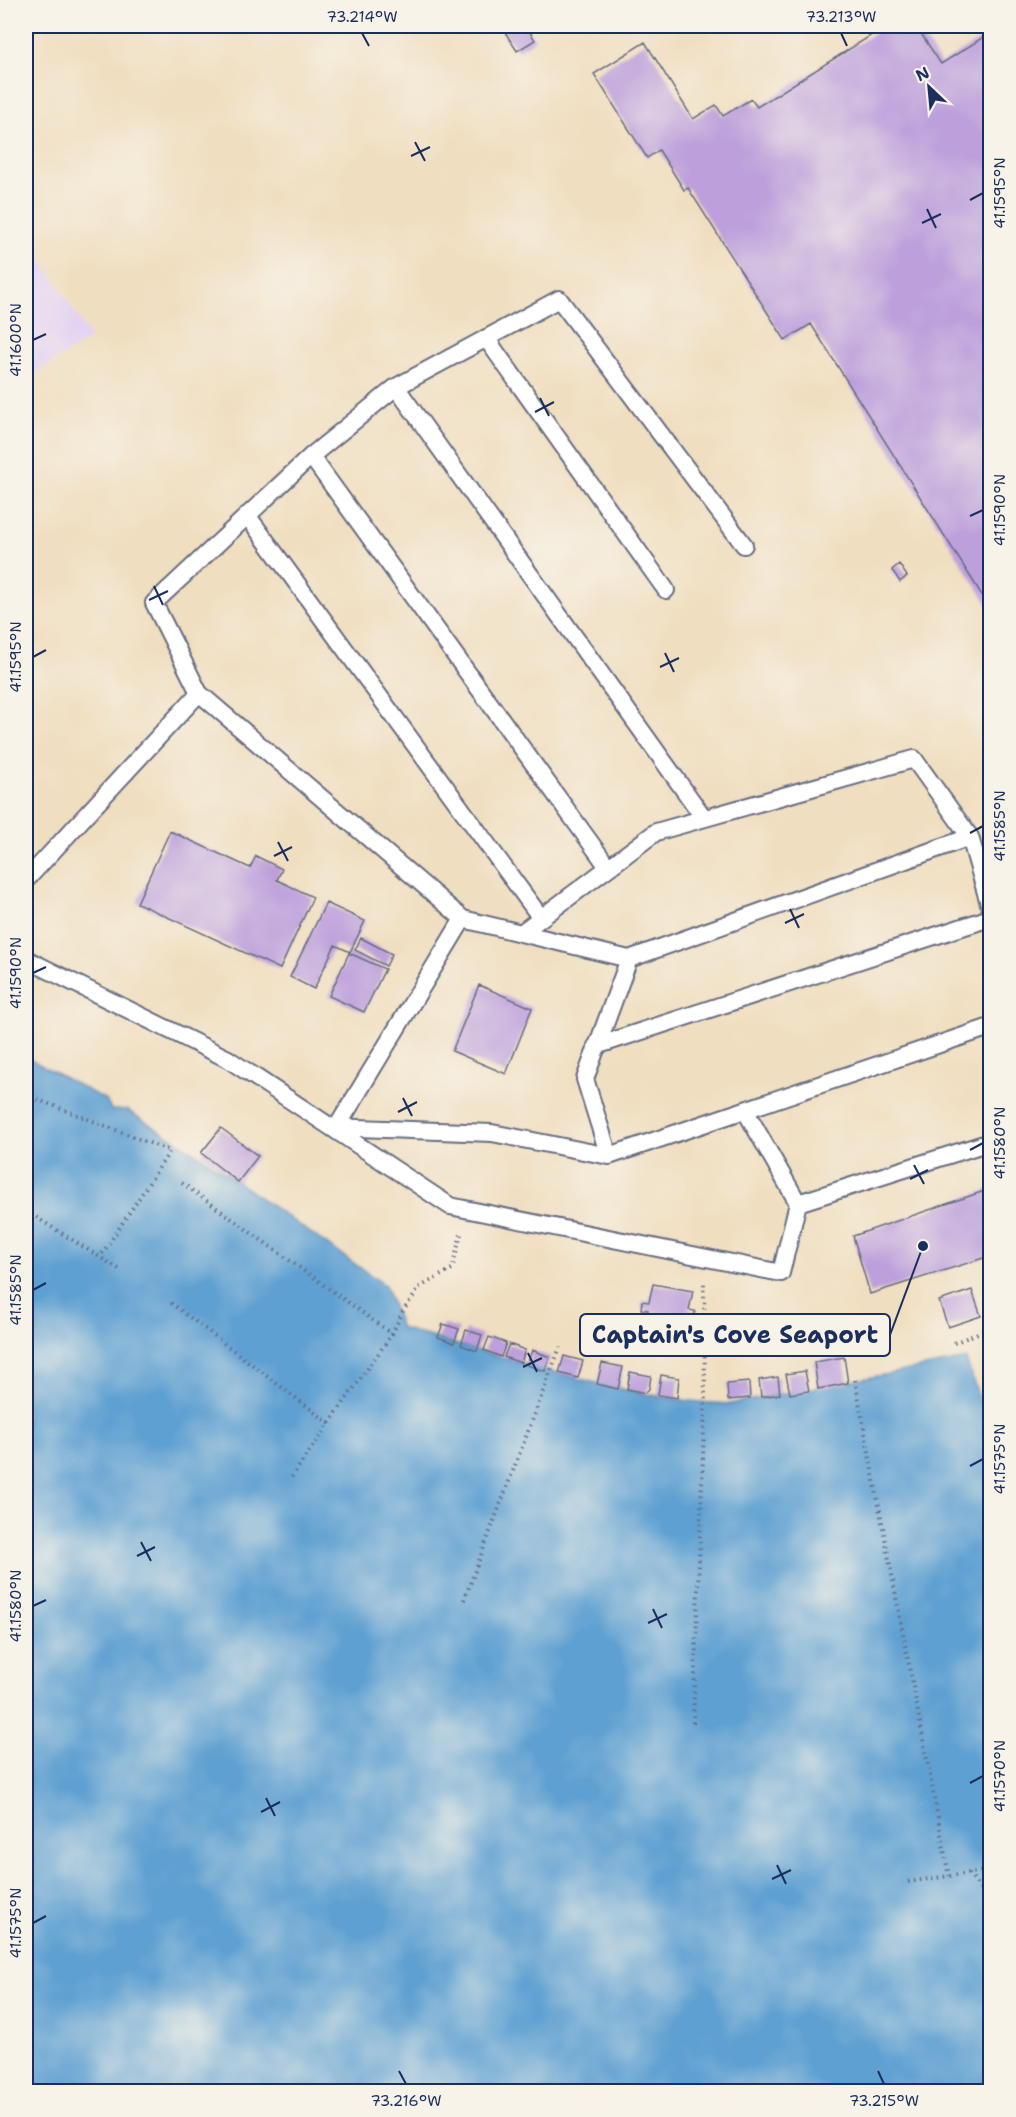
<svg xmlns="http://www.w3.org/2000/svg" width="1016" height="2117" viewBox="0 0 1016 2117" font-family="'Shantell Sans',sans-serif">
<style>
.built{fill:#e3d3f2}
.water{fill:#5fa0d2;stroke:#3d6898;stroke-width:1.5}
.building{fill:#bc9fdb}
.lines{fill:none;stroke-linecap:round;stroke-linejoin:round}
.lane-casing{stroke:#666c80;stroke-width:20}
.path{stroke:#666c80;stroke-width:4;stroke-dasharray:1.5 4.5;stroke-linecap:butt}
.lane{stroke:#fff;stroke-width:16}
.ticks{fill:none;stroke:#1b2f5e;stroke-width:2}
.leader{fill:none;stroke:#1b2f5e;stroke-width:2}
.callout-dot{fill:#1b2f5e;stroke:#f7f3e8;stroke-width:2}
.callout{fill:#f7f3e8;stroke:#1b2f5e;stroke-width:2}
.callout-label{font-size:24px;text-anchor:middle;font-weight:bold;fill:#1b2f5e}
.neatline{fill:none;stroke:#1b2f5e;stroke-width:2}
.ticks-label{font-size:15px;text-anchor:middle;fill:#1b2f5e}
</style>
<rect width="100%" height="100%" fill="#f7f3e8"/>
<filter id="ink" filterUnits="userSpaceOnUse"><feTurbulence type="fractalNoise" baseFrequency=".0167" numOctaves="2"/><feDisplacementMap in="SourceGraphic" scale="12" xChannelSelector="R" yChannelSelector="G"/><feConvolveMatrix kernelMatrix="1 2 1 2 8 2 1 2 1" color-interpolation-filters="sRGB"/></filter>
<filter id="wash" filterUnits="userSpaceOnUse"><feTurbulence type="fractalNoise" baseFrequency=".008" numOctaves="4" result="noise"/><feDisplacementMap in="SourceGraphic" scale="24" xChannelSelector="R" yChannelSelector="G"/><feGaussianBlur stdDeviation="1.35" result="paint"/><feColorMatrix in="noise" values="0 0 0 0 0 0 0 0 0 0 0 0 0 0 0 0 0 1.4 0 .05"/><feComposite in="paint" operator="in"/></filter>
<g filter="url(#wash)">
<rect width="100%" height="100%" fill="#f0dec0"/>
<!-- built -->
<path class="built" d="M26 235 91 338 26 379Z"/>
<!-- water -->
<path class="water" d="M26 1057 106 1100 111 1110H127L196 1153 385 1285 401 1328C450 1343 500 1357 550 1371 610 1387 668 1402 730 1404L966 1359 990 1431V2091H26Z"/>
<g id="blocks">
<!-- building -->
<path class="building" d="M501 26H526L535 40 517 51Z
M886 26H916L941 64 990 33V608L811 324 785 340 688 188 684 190 659 150 647 158 594 74 645 42 693 119 716 105 723 116 751 99 757 107Z
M899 564 907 576 900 582 892 570Z
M170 831 250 868 256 856 282 869 277 880 313 897 280 969 137 903Z
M326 903 365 921 350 952 335 945 314 989 290 977Z
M361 938 392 954 386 966 355 950Z
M349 953 385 969 364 1012 329 996Z
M479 985 532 1008 506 1074 452 1051Z
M221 1128 258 1156 238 1182 201 1153Z
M990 1189V1256L870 1294 853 1236Z
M653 1284 693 1291 689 1310 695 1311 694 1319H688L683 1345 642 1337 648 1310 641 1309 642 1301 649 1302Z
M972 1290 981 1316 948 1327 939 1301Z
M443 1324 459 1329 454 1343 438 1337Z
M466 1330 482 1335 477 1351 461 1345Z
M489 1337 506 1343 501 1357 484 1350Z
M509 1344 525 1350 521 1363 504 1357Z
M532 1350 550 1357 545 1371 527 1365Z
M564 1356 583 1361 578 1378 559 1373Z
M844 1357 848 1383 818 1389 814 1362Z
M602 1363 623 1367 618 1389 597 1384Z
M805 1371 809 1391 790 1394 786 1374Z
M630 1372 651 1376 649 1389 645 1393 627 1389Z
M661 1375 679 1378 677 1398 658 1395Z
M778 1377 780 1394 761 1397 759 1380Z
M749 1382 750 1398 728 1400 727 1384Z"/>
</g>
</g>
<g filter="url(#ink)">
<use href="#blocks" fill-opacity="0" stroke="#666c80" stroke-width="1.5"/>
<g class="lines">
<!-- lane casing -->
<g class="lane-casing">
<path id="lane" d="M486 338 666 590
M396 387 704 818
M311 456 608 867
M247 515 541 918
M199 693 154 603 311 456 396 387 559 299 744 545
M26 880 199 693 463 919
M521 933 656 832 914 759 970 837 990 907
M26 959 228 1059 450 1206 781 1273 798 1203 990 1142
M629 959 970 837
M596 1046 990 918
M745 1110 798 1203
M331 1127 492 1133 609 1156 990 1027
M337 1127 463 919 629 959 585 1079 609 1156"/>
</g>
<!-- path -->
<path class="path" d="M26 1095 170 1151 100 1257
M182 1183 392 1334 290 1479
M26 1211 122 1271
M171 1303 330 1424
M392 1334 403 1311 420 1287 452 1269 461 1234
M954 1343 990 1328
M855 1380 949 1876
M464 1600 560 1347
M693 1723 705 1403 704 1283
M969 1873 990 1903
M908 1882 983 1871"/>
<!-- lane -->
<use href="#lane" class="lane"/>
</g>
</g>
<!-- ticks -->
<path class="ticks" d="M362 33 369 46M841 33 847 46M415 142 425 161M411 156 430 147M970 200 983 193M927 209 936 228M922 223 941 214M33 340 46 334M540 398 549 416M535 412 554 402M970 516 983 510M154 586 163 605M149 600 168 591M665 653 674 672M33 657 46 650M660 667 679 658M970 833 983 826M278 842 288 861M274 856 292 847M790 909 799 928M785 923 804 914M33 973 46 967M403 1098 412 1116M398 1112 417 1102M970 1150 983 1143M914 1165 924 1184M910 1179 928 1170M33 1290 46 1283M528 1353 537 1372M523 1367 542 1358M970 1466 983 1459M141 1542 151 1561M137 1556 155 1547M33 1606 46 1600M653 1609 662 1628M648 1623 667 1614M970 1783 983 1776M266 1798 275 1816M261 1812 280 1802M777 1865 786 1884M772 1879 791 1870M33 1923 46 1916M399 2071 406 2084M878 2071 884 2084"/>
<!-- callouts -->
<path class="leader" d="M923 1246L890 1335"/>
<circle class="callout-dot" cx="923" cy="1246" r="6"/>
<rect class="callout" x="580" y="1314" width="310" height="42" rx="6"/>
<g class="callout-label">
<text x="735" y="1343">Captain's Cove Seaport</text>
</g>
<!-- margin -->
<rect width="1016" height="2117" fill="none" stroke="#f7f3e8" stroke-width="66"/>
<!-- north arrow -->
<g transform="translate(929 87) rotate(334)" stroke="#f7f3e8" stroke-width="4.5" paint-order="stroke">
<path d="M0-4.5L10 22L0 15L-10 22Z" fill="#1b2f5e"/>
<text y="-9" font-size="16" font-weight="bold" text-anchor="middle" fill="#1b2f5e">N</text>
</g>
<rect x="33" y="33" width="950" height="2051" class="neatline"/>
<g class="ticks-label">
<text x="362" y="22">73.214°W</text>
<text x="841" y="22">73.213°W</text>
<text transform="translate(1000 193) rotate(-90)" y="5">41.1595°N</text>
<text transform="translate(16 340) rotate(-90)" y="5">41.1600°N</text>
<text transform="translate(1000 510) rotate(-90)" y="5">41.1590°N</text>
<text transform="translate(16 657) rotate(-90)" y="5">41.1595°N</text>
<text transform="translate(1000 826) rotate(-90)" y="5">41.1585°N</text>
<text transform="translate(16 973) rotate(-90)" y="5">41.1590°N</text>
<text transform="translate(1000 1143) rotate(-90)" y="5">41.1580°N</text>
<text transform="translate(16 1290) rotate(-90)" y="5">41.1585°N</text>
<text transform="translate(1000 1459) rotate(-90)" y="5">41.1575°N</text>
<text transform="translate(16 1606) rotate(-90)" y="5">41.1580°N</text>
<text transform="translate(1000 1776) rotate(-90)" y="5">41.1570°N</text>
<text transform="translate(16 1923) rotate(-90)" y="5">41.1575°N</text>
<text x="406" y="2106">73.216°W</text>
<text x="884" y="2106">73.215°W</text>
</g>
</svg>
